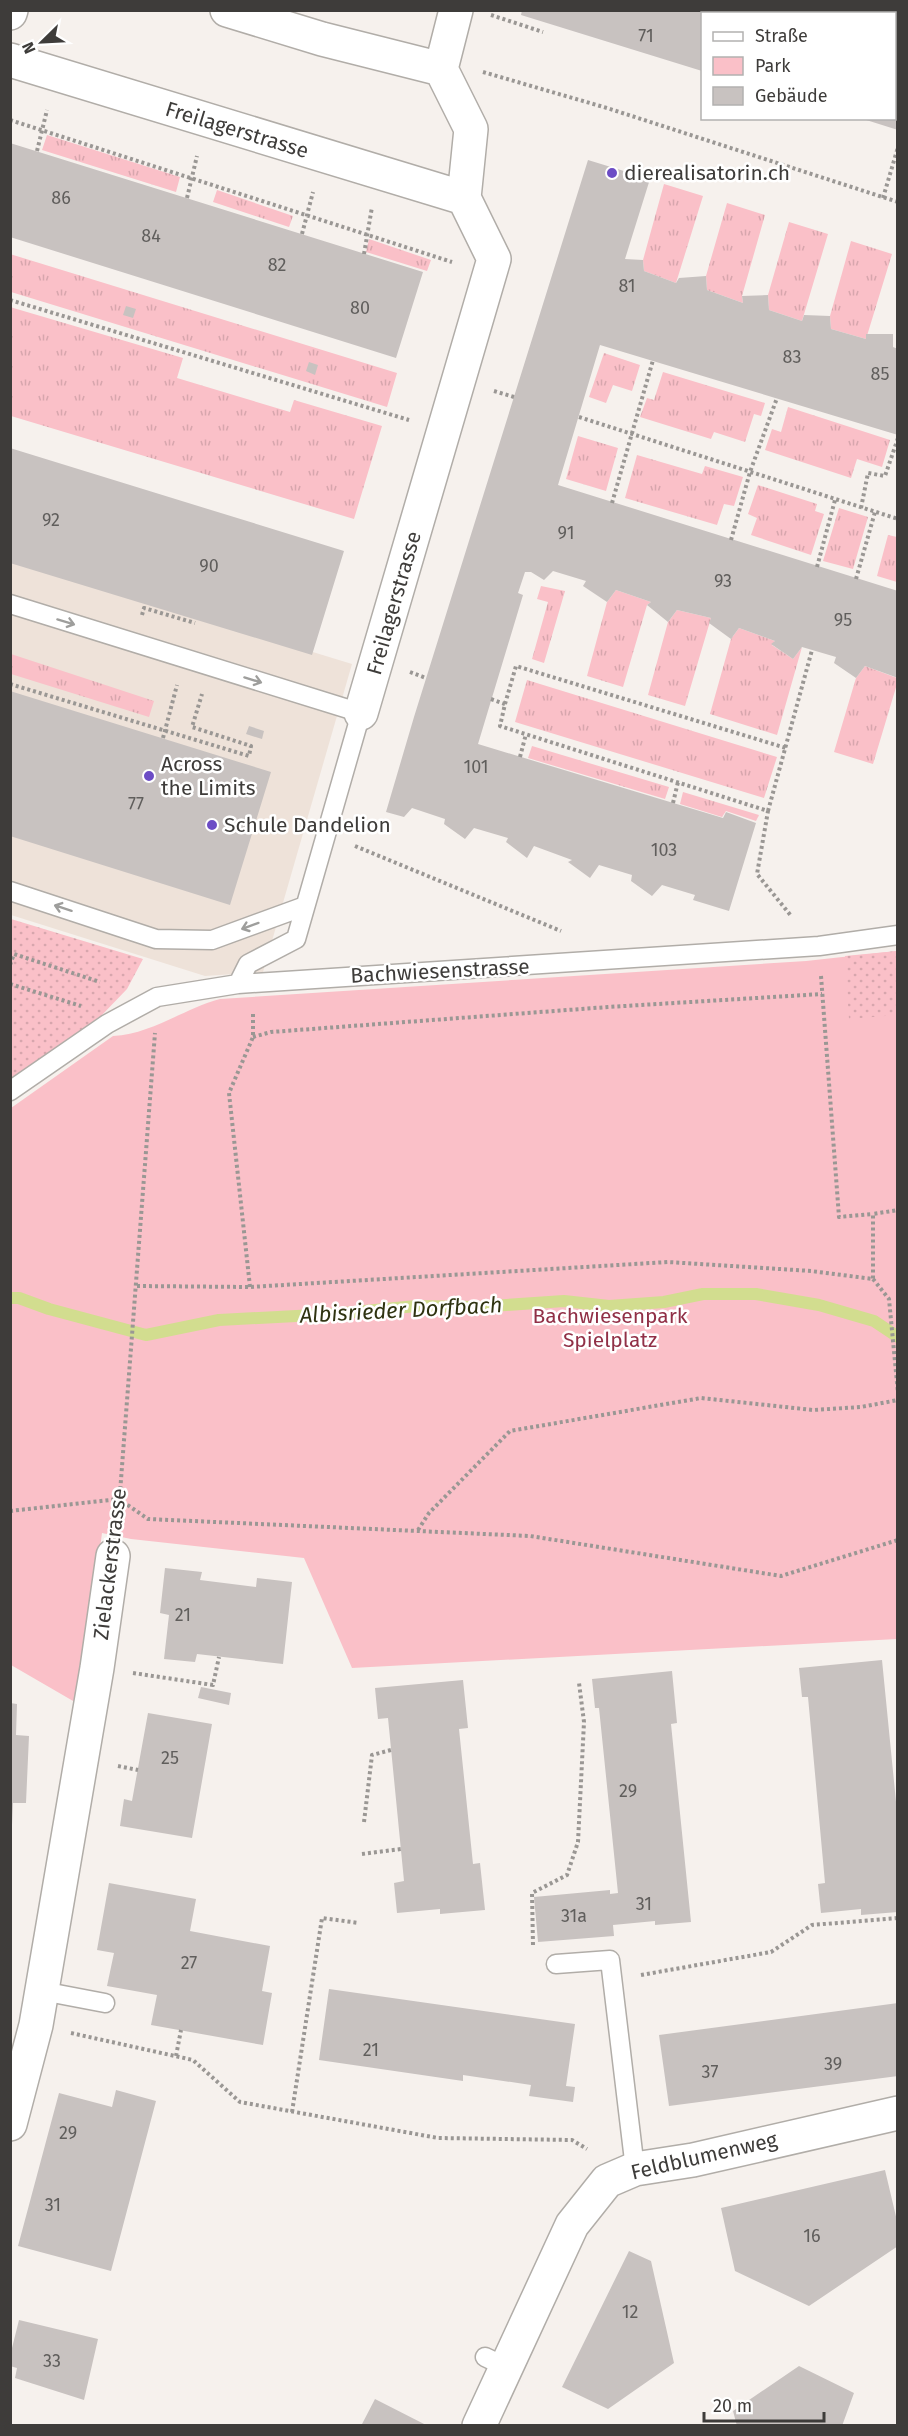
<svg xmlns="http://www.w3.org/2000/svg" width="908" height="2436" viewBox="0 0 908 2436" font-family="'Fira Sans',sans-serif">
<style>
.built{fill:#eee2d9}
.grass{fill:url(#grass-tufts)}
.park{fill:#fac0c8}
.garden{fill:url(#garden-dots)}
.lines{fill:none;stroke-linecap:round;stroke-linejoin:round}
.stream{stroke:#d2dd8f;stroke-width:12}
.building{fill:#c8c2c0}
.lane-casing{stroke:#b1ada8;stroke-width:21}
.street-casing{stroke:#b1ada8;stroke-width:36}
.path{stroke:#9a9794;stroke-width:4;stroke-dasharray:3 3;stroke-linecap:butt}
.lane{stroke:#fff;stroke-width:18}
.street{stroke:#fff;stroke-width:33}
.oneway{stroke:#9e9e9c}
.poi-dot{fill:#6c4cc5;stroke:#fff;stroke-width:2}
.labels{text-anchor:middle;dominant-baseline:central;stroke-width:5;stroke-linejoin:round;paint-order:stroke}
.number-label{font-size:18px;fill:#605e5c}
.street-label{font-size:21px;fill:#3e3c3a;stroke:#fff}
.poi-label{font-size:21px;fill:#3e3c3a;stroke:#fff;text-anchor:start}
.park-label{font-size:21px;fill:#913047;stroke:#fff}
.water-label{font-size:22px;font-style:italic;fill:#2f3311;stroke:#fff}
</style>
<defs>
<pattern id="grass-tufts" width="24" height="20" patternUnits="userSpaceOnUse" patternTransform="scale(1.5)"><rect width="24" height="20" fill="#fac0c8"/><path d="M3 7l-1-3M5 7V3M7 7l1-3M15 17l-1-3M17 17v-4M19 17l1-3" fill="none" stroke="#d7a6ad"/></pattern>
<pattern id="garden-dots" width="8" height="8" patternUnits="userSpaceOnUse" patternTransform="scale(1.5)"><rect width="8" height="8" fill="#fac0c8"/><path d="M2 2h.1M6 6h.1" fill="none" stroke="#d7a6ad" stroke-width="1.8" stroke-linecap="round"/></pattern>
</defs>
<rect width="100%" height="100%" fill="#f6f1ed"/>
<!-- built -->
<path class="built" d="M10 559 352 664 263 972 205 976 11 915Z"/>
<!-- grass -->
<path class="grass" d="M47 135 180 177 176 192 42 150Z
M664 184 703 196 676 283 644 271 643 260Z
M217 190 293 216 289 227 213 202Z
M727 203 765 215 742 296 743 303 707 290 706 276Z
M789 222 828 234 802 321 769 310 768 295Z
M369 239 431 260 427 271 366 252Z
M851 241 892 254 866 339 831 329 830 316Z
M10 254 397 373 387 407 11 292Z
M10 307 183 358 177 378 290 412 294 400 382 426 354 519 11 416Z
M604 353 640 365 632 391 613 385 606 403 589 397Z
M663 372 765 403 761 416 754 414 745 442 714 432 711 439 640 417 647 398 654 400Z
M788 407 890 440 882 467 857 459 851 478 765 450 772 429 781 432Z
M578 436 618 448 606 491 566 479Z
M637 455 702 474 705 466 743 477 734 506 724 504 717 525 625 498Z
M758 485 817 504 815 511 824 514 811 555 751 535 757 518 748 514Z
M839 508 868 517 853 569 823 561Z
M888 535 897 537V582L877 576Z
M541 586 565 591 544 663 532 659 548 602 537 599Z
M616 590 651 602 647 605 623 687 587 676 607 602Z
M677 610 711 618 685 706 648 695 668 622Z
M739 628 775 641 772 645 793 659 802 647 777 735 710 714 731 639Z
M11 654 154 701 149 717 11 674Z
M865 666 897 678V684L873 764 834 752 856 678Z
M527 680 777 757 764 798 515 722Z
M532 746 669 787 665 799 528 758Z
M683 792 759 815 756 821 726 811 722 817 680 804Z"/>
<!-- park -->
<path class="park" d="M897 951V1639L352 1668 304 1558 131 1539 102 1533 80 1705 11 1665V1108L113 1036C152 1034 183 1009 220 999L806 961Z"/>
<!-- garden -->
<path class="garden" d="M11 919 143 959 127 989 101 1016 11 1079Z
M897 951V1015L849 1019 845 956Z"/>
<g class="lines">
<!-- stream -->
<path class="stream" d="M10 1298H19L49 1309 146 1335 219 1320 334 1314 416 1306 477 1307 564 1301 609 1306 664 1302 703 1294H756L819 1305 874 1321 898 1337"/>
</g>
<!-- building -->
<path class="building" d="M522 10H898V130L863 119 894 118V14H702V71L521 15Z
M10 143 423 272 396 358 10 237Z
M588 160 650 179 625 259 643 260 644 271 676 283 679 278 706 276 707 290 743 303 742 296 768 295 769 310 802 321 804 315 830 316 831 329 866 339V334H893V347L898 349V435L600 345 558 485 898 591V678L865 666 856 678 834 663 836 657 802 647 793 659 771 644 775 641 739 628 731 639 709 623 711 618 677 610 668 622 647 605 651 602 616 590 607 602 583 586 586 581 553 571 544 580 531 572H525L518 593 523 595 478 744 723 818 726 812 756 823 729 911 693 900 695 895 662 885 652 896 631 881 632 875 599 865 590 878 568 862 572 860 534 846 527 858 506 842 508 838 474 828 465 839 444 824 445 819 412 808 404 817 386 812 414 717Z
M126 306 136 309 133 318 123 315Z
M309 362 318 365 315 375 306 371Z
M10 448 344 551 312 655 10 563Z
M10 691 271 772 230 905 10 836Z
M249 726 264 731 262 739 246 734Z
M165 1568 202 1572 200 1580 256 1587 257 1578 292 1582 283 1664 197 1654 195 1662 164 1659 169 1615 160 1613Z
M882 1660 898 1822V1912L861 1915V1909L821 1913 818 1884 825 1883 808 1697H802L799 1668Z
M672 1671 677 1723 671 1724 691 1922 655 1925V1921L613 1925 614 1936 538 1942 534 1897 610 1890V1894L618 1893 599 1708H595L592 1679Z
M463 1680 468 1728 459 1729 473 1864 480 1863 485 1910 440 1914V1909L397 1913 394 1883 404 1881 388 1718 378 1719 375 1688Z
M201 1687 231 1693 229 1705 198 1698Z
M10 1703 17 1704 16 1735 29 1736 26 1803H13L12 1825H10Z
M148 1713 212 1724 192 1838 120 1826 124 1799 132 1801Z
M109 1883 196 1899 190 1931 270 1946 262 1991 272 1993 263 2045 151 2025 157 1995 107 1986 114 1953 97 1950Z
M329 1989 575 2024 566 2086 575 2087 573 2102 529 2096 531 2085 463 2075V2081L319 2060Z
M898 2003V2076L669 2106 659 2035Z
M116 2090 156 2101 111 2271 18 2246 59 2093 112 2107Z
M885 2170 898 2225V2246L809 2306 735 2271 721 2208Z
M629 2251 651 2261 674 2363 608 2409 562 2387Z
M19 2320 98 2339 84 2400 15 2378 17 2368 10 2366V2356Z
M799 2366 854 2393 842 2426H737L733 2411Z
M375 2399 428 2426H361Z"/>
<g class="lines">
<!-- lane casing -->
<g class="lane-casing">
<path id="lane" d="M10 604 361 713 296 939 248 964 238 984
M10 891 156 939 212 940 305 906
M10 1091 107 1024 157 997 238 984 819 946 898 935
M556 1964 610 1960 635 2169
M42 1991 105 2003
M485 2357 506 2367"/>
</g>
<!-- street casing -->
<g class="street-casing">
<path id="street" d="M227 10 322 39 441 69
M10 13 11 10
M10 60 464 198
M361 713 494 259 464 198 471 129 441 69 456 10
M10 2124 36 2025 97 1668 113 1556
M479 2426 572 2225 607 2181 635 2169 693 2160 898 2113"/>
</g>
<!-- path -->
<path class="path" d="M491 15 543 32
M483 72 607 108 898 202
M10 120 452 262
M37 151 47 110
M187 198 197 156
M883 198 898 147
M302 234 313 192
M364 254 372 207
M10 300 409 420
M494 391 514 397
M579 417 898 519
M612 503 653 360
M861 508 868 473 885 476 898 438
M731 540 750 472 777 398
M817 567 835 500
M856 579 875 512
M142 615 144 608 195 623
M410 672 426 678
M10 684 249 756 251 746 192 727 202 694
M491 699 505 704 500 726 768 811 757 874 792 917
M505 704 516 666 786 748
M163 738 177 685
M520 757 526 734
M673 803 678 782
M768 811 812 650
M355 846 561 931
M10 965 14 954 100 982
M821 976 839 1217 873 1214
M10 984 81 1006
M253 1037 271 1032 608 1007 822 994
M873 1279 889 1299 898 1393
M137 1286 250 1287 668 1262 811 1271 873 1279V1214L898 1210
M250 1287 229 1093 253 1037V1011
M10 1511 119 1499 148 1519 530 1536 781 1576 898 1540
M118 1519 155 1033
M418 1530 429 1513 510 1431 701 1398 813 1410 861 1407 898 1400
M133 1673 213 1685 219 1657
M118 1766 138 1770
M364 1822 372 1755 391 1750
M362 1854 401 1849
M533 1945 532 1893 567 1875 578 1842 584 1722 579 1683
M641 1975 771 1952 812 1925 898 1918
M71 2033 193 2060 240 2102 438 2138 572 2140 587 2149
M176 2056 181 2030
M292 2112 322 1918 359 1923"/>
<!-- lane -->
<use href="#lane" class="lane"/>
<!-- street -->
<use href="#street" class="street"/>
</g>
<!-- one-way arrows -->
<defs><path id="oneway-shaft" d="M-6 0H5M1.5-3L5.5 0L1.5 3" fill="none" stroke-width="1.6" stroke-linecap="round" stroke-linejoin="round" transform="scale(1.5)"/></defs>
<g class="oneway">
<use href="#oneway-shaft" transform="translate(66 622) rotate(17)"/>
<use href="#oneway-shaft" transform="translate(253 680) rotate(17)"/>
<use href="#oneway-shaft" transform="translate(63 908) rotate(-162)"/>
<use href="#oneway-shaft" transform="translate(250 926) rotate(160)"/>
</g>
<!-- markers -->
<g class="poi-dot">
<circle cx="612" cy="173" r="6"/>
<circle cx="149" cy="776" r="6"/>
<circle cx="212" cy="825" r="6"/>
</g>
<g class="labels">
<!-- number labels -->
<g class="number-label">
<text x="646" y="36">71</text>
<text x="61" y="198">86</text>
<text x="151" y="236">84</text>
<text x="277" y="265">82</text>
<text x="627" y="286">81</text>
<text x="360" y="308">80</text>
<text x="792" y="357">83</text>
<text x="880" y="374">85</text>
<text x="51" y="520">92</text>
<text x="566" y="533">91</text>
<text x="209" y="566">90</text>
<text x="723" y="581">93</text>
<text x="843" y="620">95</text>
<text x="476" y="767">101</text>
<text x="136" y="804">77</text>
<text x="664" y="850">103</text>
<text x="183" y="1615">21</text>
<text x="170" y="1758">25</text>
<text x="628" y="1791">29</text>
<text x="644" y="1904">31</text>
<text x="574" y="1916">31a</text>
<text x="189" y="1963">27</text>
<text x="371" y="2050">21</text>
<text x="833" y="2064">39</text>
<text x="710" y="2072">37</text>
<text x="68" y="2133">29</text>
<text x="53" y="2205">31</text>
<text x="812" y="2236">16</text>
<text x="630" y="2312">12</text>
<text x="52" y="2361">33</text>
</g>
<!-- street labels -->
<g class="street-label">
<text transform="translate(237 130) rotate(17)">Freilagerstrasse</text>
<text transform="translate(394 603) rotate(-74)">Freilagerstrasse</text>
<text transform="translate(440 971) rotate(-3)">Bachwiesenstrasse</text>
<text transform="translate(110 1564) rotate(-83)">Zielackerstrasse</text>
<text transform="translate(704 2156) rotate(-13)">Feldblumenweg</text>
</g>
<!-- poi labels -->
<g class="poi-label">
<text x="624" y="173">dierealisatorin.ch</text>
<text x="161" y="764">Across<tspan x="161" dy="24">the Limits</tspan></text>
<text x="224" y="825">Schule Dandelion</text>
</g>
<!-- park labels -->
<g class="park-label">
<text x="610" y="1316">Bachwiesenpark<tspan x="610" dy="24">Spielplatz</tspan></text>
</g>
<!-- water labels -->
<g class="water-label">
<text transform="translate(401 1310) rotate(-3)">Albisrieder Dorfbach</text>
</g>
</g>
<!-- border -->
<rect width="908" height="2436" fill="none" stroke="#3e3c3a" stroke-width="24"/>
<!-- legend -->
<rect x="701" y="12" width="195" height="108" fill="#ffffff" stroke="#b2b1b0" stroke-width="1.5"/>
<rect x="713" y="32" width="30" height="9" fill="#ffffff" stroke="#b2b1b0" stroke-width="1.5"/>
<text x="755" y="42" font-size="18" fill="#3e3c3a">Straße</text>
<rect x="713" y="57" width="30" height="18" fill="#fac0c8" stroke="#b2b1b0" stroke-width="1.5"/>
<text x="755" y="72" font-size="18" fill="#3e3c3a">Park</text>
<rect x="713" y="87" width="30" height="18" fill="#c8c2c0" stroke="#b2b1b0" stroke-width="1.5"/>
<text x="755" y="102" font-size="18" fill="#3e3c3a">Gebäude</text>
<!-- north arrow -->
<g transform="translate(42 42) rotate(246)" stroke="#ffffff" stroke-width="4.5" paint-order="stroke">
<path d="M0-4.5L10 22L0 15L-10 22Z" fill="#3e3c3a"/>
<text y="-9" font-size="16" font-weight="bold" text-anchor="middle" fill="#3e3c3a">N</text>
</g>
<!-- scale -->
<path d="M704 2412v9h120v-9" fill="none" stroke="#3e3c3a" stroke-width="3"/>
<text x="713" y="2412" font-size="18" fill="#3e3c3a" stroke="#ffffff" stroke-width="4.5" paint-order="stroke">20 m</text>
</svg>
